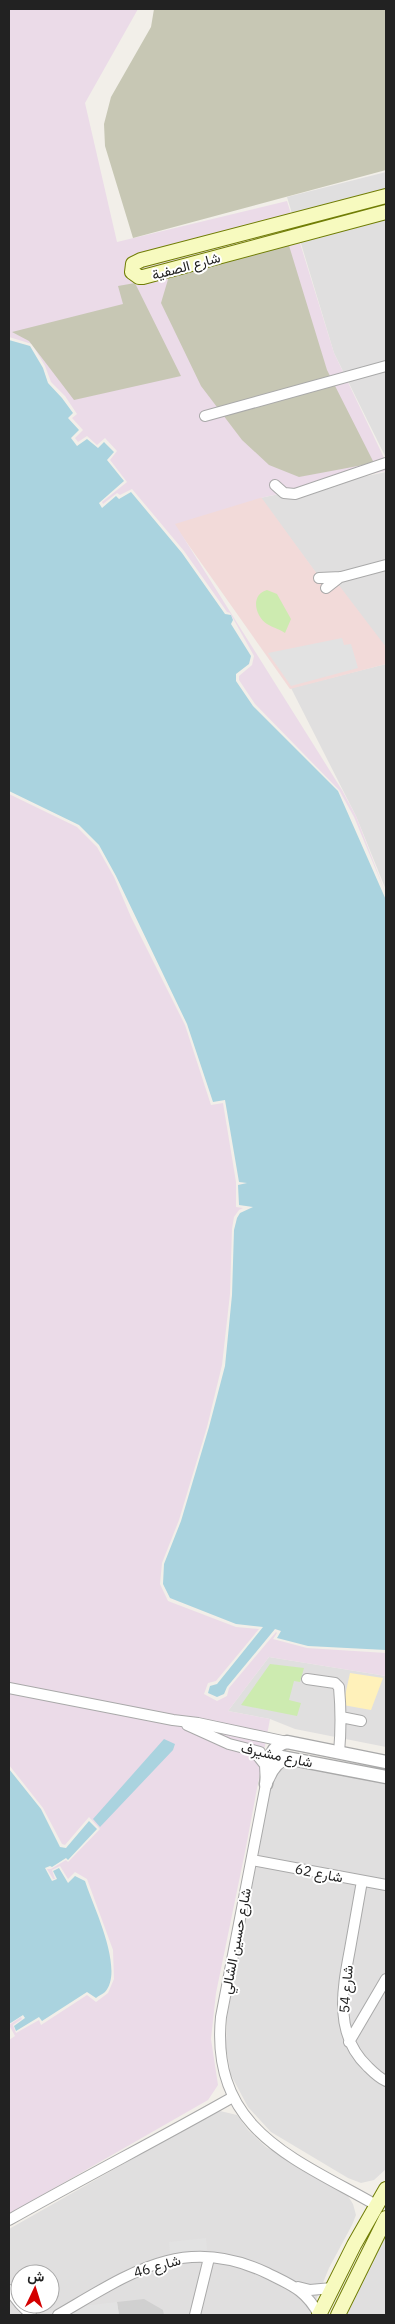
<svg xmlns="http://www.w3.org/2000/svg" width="395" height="2324" viewBox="0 0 395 2324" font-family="'IBM Plex Sans',Vazirmatn,sans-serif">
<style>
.residential{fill:#e0dfdf;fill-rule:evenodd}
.commercial{fill:#f2dad9}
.industrial{fill:#ebdbe8}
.religious{fill:#d0d0d0}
.construction{fill:#c7c7b4}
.grass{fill:#cdebb0}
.sand{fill:#fff1ba}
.parking{fill:#e2e2e2}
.water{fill:#aad3df}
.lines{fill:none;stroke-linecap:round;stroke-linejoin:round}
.minor-casing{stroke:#a9a9a9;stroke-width:12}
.tertiary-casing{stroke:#a9a9a9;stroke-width:15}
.secondary-casing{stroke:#707d05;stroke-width:16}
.minor{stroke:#fff;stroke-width:10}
.tertiary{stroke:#fff;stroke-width:12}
.secondary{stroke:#f7fabf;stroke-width:14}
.labels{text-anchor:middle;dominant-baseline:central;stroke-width:4;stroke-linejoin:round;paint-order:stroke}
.street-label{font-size:14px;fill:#222;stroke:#fff}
</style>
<rect width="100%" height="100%" fill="#f2efe9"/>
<!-- residential -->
<path class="residential" d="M386 172V458L334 353 287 197Z
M386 472V647L328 589 260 498Z
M386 664V890L356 816 291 688Z
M269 1657 386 1676V1747L295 1729 270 1719 228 1711Z
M283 1764 386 1780V2169L374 2180 361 2183 348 2178 271 2132 248 2107 231 2075 226 2047 227 2017 272 1780Z
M220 2111 237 2115 248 2130 266 2147 346 2193 353 2204 356 2215 352 2225 329 2268 310 2315H9V2229L213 2113ZM20 2274H50V2304H20Z
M386 2235V2315H347L365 2276Z"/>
<!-- commercial -->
<path class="commercial" d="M261 497 328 589 338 584 386 647V664L290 689 173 523Z"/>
<!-- industrial -->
<path class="industrial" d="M9 9H138L85 103 117 242 287 201 334 353 386 462V471L260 498 175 524 342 790 356 816 386 894 354 817 339 790 255 704 239 680V676L252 665 254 656 230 613 227 612 184 551 132 489 120 495 117 493 103 504 102 502 127 482 110 460 117 451 105 438 97 445 87 436 78 442 75 438 83 430 72 418 77 414 65 396 51 382 45 366 32 344 9 337Z
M9 794 77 827 97 847 114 877 131 917 185 1025 211 1105 223 1103 236 1182V1207L243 1208 239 1210 234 1217 232 1229 230 1294 222 1365 207 1427 179 1520 162 1563 160 1584 168 1601 236 1627 259 1629 216 1681 208 1683 204 1694 217 1701 227 1696 229 1688 276 1632 277 1633 273 1639 307 1648 386 1653V1676L269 1657 228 1711 270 1719 246 1847 216 1993 211 2039 218 2085 208 2100 9 2214V2040L15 2036 9 2025 21 2017 22 2019 13 2025 16 2033 39 2020 41 2025 87 1995 96 2002 108 1993 114 1979 113 1950 87 1879 75 1872 68 1879 60 1866 52 1870 55 1879H53L47 1869H51L66 1860 68 1862 100 1829 89 1817 65 1845 62 1844 43 1808 9 1765Z"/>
<!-- religious -->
<path class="religious" d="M144 2299 163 2310 164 2315H119L117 2302Z"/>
<!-- construction -->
<path class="construction" d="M154 9H386V170L133 238 105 146 104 124 111 97 151 27Z
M287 239 327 370 374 463 299 477 269 465 242 440 201 386 161 303 169 276Z
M135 283 181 376 74 400 29 341 12 332 123 304 118 286Z"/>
<!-- grass -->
<path class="grass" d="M267 590 277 594 291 619 285 633C280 629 273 628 267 624 255 616 250 595 267 590Z
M270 1664 304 1668 300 1682 294 1681 289 1700 301 1703 297 1716 241 1705Z"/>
<!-- sand -->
<path class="sand" d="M350 1673 383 1678 371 1710 343 1705Z"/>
<!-- parking -->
<path class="parking" d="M342 638 344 645 351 644 358 668 291 686 268 653Z
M206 2238 207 2250 170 2254 169 2242Z
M117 2302 119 2315H69L83 2306Z"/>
<!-- water -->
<path class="water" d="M9 340 30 346 43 368 48 383 62 398 73 413 68 418 79 430 71 438 77 446 87 439 98 448 104 442 114 452 107 460 124 481 99 503 102 508 116 496 119 499 131 492 182 553 225 614 231 615 233 620 231 624 251 656 249 664 236 674V681L253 706 338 791 386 900V1650L308 1646 277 1638 281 1631 275 1629 227 1687 224 1694 217 1697 208 1693 210 1686 217 1684 263 1627 236 1624 170 1598 163 1584 164 1564 181 1521 209 1427 225 1366 232 1295 234 1230 237 1218 240 1213 253 1207 239 1205 238 1185 247 1183 239 1182 225 1100 213 1102 187 1024 116 876 99 845 79 825 9 791Z
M164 1739 175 1744 173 1750 100 1827 93 1819Z
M9 1769 41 1809 60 1847 66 1848 89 1821 97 1829 68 1860 66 1858 52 1867 50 1866 45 1868 52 1881 57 1879 53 1871 59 1868 68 1883 75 1876 85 1881C93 1906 125 1970 105 1992 103 1994 98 1996 96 1998L87 1992 42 2021 39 2017 16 2031 14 2026 25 2018 23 2015 9 2024Z"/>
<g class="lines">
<!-- minor casing -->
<g class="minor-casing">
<path id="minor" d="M205 416 386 366
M275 485 284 493 295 494 386 463
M319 578 341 577 386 565
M326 588 340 577
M307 1679 335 1683 339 1687C341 1709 341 1731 339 1753
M9 1688 173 1720 198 1723 287 1742
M341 1717 361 1721
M187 1725 229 1744 260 1752
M254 1751 265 1765 266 1784 221 2017C210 2130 294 2158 376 2205
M269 1779C273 1769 279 1761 290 1758
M252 1860 386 1885
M362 1881C358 1904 354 1927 350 1949 342 1991 334 2035 368 2067 373 2072 379 2078 386 2081
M349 2042 386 1979
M9 2220C83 2178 159 2139 233 2097
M298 2287 310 2290 332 2288
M9 2290 20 2304
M20 2304 31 2315
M58 2315C129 2274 183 2233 267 2273 291 2285 306 2290 319 2315
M195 2315 209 2258"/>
</g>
<!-- tertiary casing -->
<g class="tertiary-casing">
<path id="tertiary" d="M271 1755 386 1777
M266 1784C269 1768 267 1746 287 1742L386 1762"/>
</g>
<!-- secondary casing -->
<g class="secondary-casing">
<path id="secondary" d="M386 196 141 260 133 264 132 272 139 277H143L386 212
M319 2315 354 2245 386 2189
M338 2315 386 2218"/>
</g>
<!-- minor -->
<use href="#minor" class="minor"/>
<!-- tertiary -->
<use href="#tertiary" class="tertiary"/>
<!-- secondary -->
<use href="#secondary" class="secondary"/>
</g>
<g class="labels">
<!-- street labels -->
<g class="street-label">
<text transform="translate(186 266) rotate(-15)">شارع الصفية</text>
<text transform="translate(277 1755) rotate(12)">شارع مشيرف</text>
<text transform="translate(319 1873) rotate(11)">شارع 62</text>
<text transform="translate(236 1941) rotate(-79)">شارع حسين الشالي</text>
<text transform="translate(346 1989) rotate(-85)">شارع 54</text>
<text transform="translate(157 2266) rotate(-16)">شارع 46</text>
</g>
</g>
<!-- border -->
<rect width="395" height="2324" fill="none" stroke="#222222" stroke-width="20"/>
<!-- north arrow -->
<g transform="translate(35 2289) rotate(4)"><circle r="24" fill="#ffffff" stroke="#a7a7a7"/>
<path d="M0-4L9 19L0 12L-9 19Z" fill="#d40000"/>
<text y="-8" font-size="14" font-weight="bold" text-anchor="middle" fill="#222222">ش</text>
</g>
</svg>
